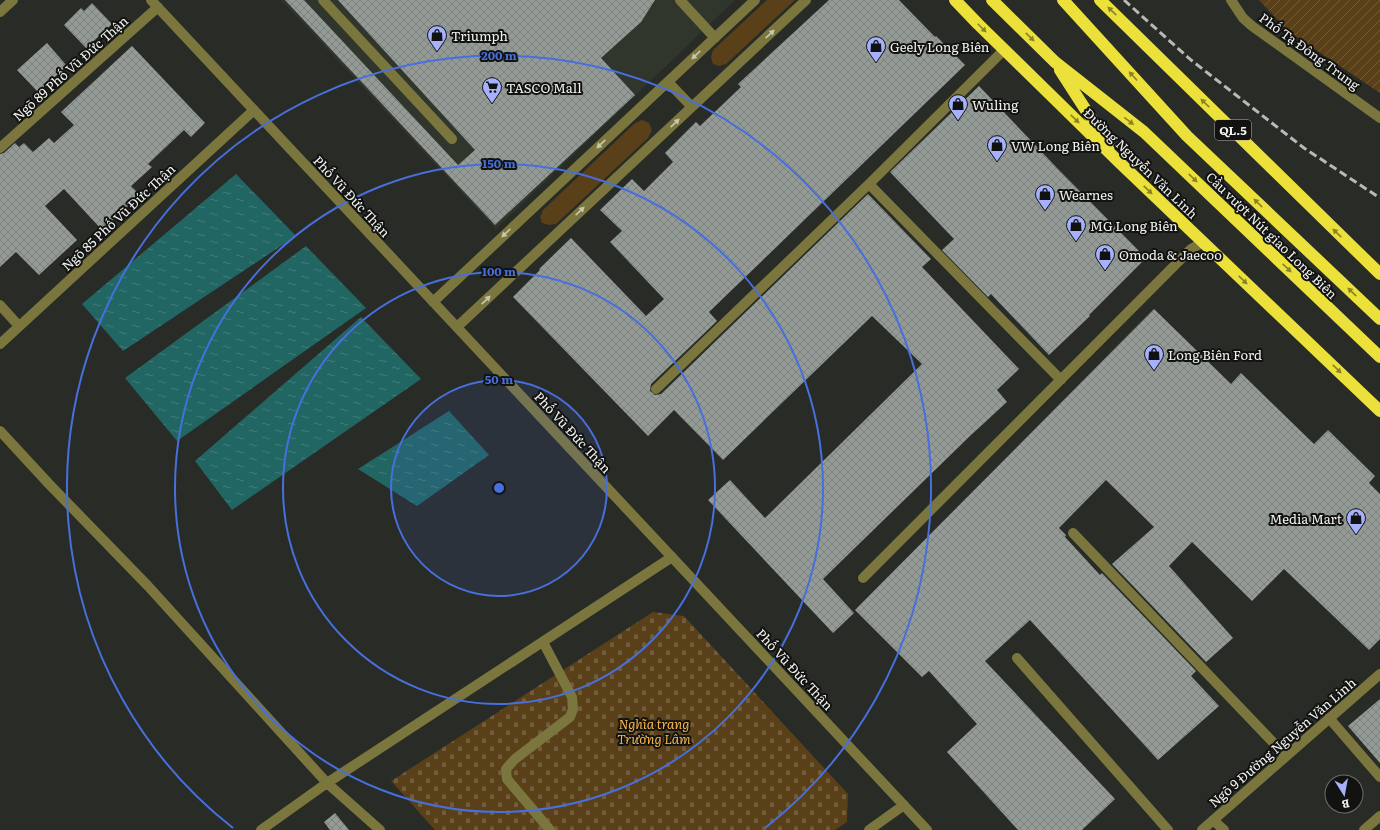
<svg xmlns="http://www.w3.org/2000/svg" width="1380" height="830" viewBox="0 0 1380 830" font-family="Literata,serif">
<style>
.built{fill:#30362c}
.green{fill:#594019}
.cemetery{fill:url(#cemetery-stones)}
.garden{fill:url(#garden-furrows)}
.water{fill:url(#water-ripples)}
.building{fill:url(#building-cross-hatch)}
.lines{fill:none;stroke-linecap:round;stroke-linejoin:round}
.minor{stroke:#7a763d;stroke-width:10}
.highway{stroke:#ece03a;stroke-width:12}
.rail{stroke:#b7bab6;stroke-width:3;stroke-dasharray:8 4;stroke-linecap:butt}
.oneway{fill:#8a8428}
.oneway2{fill:#c7c7b1}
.ring{fill:none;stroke:#476fdd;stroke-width:2}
.labels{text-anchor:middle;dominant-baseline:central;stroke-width:4;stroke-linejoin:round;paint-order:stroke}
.shield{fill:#121311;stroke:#aeb0ad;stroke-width:1}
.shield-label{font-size:12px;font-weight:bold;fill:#f1f3f0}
.poi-label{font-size:13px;fill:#f1f3f0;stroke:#121311;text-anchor:start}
.street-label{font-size:13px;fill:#f1f3f0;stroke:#121311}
.park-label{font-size:13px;font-style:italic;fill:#f7b649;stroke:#121311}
.centre{fill:#476fdd;stroke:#121311;stroke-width:2}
.ring-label{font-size:12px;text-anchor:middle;font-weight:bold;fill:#476fdd;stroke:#121311;stroke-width:4;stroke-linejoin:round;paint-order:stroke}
</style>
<defs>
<pattern id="cemetery-stones" width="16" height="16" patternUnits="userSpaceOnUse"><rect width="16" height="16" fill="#594019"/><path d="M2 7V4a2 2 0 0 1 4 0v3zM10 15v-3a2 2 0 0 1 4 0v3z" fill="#715c3b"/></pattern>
<pattern id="garden-furrows" width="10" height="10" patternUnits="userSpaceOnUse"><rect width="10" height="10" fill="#594019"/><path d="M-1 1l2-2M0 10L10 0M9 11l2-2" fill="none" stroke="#715c3b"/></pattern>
<pattern id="water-ripples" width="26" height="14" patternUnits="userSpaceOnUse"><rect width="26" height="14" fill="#216663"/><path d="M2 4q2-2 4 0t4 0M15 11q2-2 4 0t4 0" fill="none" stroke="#427c7a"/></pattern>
<pattern id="building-cross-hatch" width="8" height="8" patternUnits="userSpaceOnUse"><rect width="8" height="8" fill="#949a96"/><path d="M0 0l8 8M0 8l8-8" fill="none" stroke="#7d827f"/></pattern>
</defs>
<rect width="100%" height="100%" fill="#282b26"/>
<!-- built -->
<path class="built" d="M281 0H735L496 229Z"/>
<!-- green -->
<path class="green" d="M767 0H795L726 64 719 66 713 64 711 57 713 50Z
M642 120 649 123 652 130 648 138 556 224 549 225 542 223 540 217 543 210 635 123Z"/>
<!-- cemetery -->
<path class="cemetery" d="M653 612 684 616 848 794 847 822 835 830H435L391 781Z"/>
<!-- garden -->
<path class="garden" d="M1259 0H1380V93L1288 31Z"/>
<!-- water -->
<path class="water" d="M236 174 296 236 123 351 82 304Z
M306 246 366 308 177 441 125 378Z
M361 317 421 379 232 510 195 461Z
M449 411 489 455 417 506 358 469Z"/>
<!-- building -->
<path class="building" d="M285 0H304L458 165 475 150 338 0H655L641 22 601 58 635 95 495 225Z
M829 0H899L935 37 936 36 965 65 709 312 717 321 651 384 650 391 655 395 661 394 868 194 931 259 922 267 1019 369 997 390 1007 402 971 435 823 579 854 613 833 633 708 500 730 480 765 518 922 364 872 316 723 460 674 410 648 436 513 297 540 270 539 269 571 238 646 316 664 299 610 242 622 231 600 210 632 179 644 191 673 162 665 153 696 122 700 126 741 87 738 84Z
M92 3 112 24 86 48 64 25 81 8 84 11Z
M47 43 67 66 38 92 17 70Z
M132 46 205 123 191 137 184 130 148 164 152 167 131 186 140 195 102 230 64 189 45 206 77 240 39 275 16 252 0 267V154L4 153 15 143 19 147 24 143 33 152 49 138 54 143 74 125 61 112Z
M979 86 1057 168 1146 258 1089 315 1090 316 1049 355 991 294 988 297 942 250 954 239 890 172Z
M1154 309 1231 384 1241 373 1314 444 1328 430 1375 476 1369 483 1380 494V639L1369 650 1284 569 1252 601 1192 542 1169 566 1233 638 1206 662 1112 564 1154 527 1106 480 1059 528 1066 535 1065 537 1100 575 1102 573 1196 671 1191 676 1219 706 1158 760 1030 620 985 661 1115 799 1082 830H1018L947 752 977 724 929 671 922 677 855 610Z
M1380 699V763L1348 726Z
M335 813 349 830H330L324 822Z"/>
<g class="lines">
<!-- minor -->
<path class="minor" d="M151 0 927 830
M323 0 452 139
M680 0 715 38
M1231 0 1243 18 1252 26 1380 118
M0 12 13 0
M668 82 692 107
M0 148 158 7
M869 184 1061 380
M433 302 755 0
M0 305 19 326
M457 327 806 0
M0 344 254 110
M656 389 869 184 1004 50
M0 431 49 484 148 586 327 783 380 830
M1073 533 1286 756
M863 578 1191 249 1203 242
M543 642 572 697 573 709 570 717 515 759 506 769 507 779 550 830
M1017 658 1168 830
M1329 718 1380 777
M1213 820 1224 830
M261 830 327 783 672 557
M869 830 904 805
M1202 830 1380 674
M1364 830 1380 816"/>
<!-- highway -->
<path class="highway" d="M955 0 978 24 1120 163 1380 411
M992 0 1055 62 1144 132 1380 357
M1063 0 1187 136 1380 319
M1100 0 1380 274
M1060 70 1109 146"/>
<!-- rail -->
<path class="rail" d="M1124 0 1191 60 1304 148 1380 198"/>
</g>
<!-- one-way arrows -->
<defs><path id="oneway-solid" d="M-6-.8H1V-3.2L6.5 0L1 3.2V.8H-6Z"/></defs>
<g class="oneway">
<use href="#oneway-solid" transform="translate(1112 11) rotate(-136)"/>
<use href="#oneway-solid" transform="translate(982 28) rotate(45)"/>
<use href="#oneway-solid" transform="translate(1030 37) rotate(44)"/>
<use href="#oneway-solid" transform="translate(1133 76) rotate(-133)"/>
<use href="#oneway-solid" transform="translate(1205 103) rotate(-136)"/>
<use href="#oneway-solid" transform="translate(1075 119) rotate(44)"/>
<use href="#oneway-solid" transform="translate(1129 121) rotate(38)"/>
<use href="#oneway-solid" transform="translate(1193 178) rotate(44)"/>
<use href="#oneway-solid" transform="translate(1148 190) rotate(44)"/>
<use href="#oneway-solid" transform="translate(1258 203) rotate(-136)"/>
<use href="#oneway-solid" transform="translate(1337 233) rotate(-136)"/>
<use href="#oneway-solid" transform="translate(1287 268) rotate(44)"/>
<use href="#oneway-solid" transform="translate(1243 280) rotate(44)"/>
<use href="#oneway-solid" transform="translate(1352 292) rotate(-136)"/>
<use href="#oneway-solid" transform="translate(1337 369) rotate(44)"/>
</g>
<g class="oneway2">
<use href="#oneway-solid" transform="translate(770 34) rotate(-43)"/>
<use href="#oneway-solid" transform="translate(696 55) rotate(137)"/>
<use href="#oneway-solid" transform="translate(675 123) rotate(-43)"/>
<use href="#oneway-solid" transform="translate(601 144) rotate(137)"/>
<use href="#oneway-solid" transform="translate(580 211) rotate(-43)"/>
<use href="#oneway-solid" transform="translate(506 233) rotate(137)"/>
<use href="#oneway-solid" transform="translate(486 300) rotate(-43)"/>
</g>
<!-- distance rings -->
<circle cx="499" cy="488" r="108" fill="#476fdd" fill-opacity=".12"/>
<g class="ring">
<circle cx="499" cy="488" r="108"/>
<circle cx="499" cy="488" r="216"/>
<circle cx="499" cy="488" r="324"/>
<path d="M233 828A432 432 0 1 1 765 828"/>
</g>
<!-- icons -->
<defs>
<g id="shop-pin" transform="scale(1)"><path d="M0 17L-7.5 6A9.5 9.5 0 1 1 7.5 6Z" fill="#a5b1fc" stroke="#121311"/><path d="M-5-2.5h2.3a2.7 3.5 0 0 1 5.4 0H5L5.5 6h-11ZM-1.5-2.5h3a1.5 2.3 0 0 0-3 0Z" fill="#111"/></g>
<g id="supermarket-pin" transform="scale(1)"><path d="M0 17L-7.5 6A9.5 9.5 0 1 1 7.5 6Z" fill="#a5b1fc" stroke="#121311"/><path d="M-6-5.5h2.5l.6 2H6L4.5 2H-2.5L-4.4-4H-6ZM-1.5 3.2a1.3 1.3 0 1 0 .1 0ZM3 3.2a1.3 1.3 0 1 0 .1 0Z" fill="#111"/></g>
</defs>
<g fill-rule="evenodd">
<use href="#shop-pin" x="437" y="35"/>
<use href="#shop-pin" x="876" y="46"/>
<use href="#supermarket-pin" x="492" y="87"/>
<use href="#shop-pin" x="958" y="104"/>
<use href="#shop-pin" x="997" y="145"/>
<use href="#shop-pin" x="1045" y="194"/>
<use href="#shop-pin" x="1076" y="225"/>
<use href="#shop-pin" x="1105" y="254"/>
<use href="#shop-pin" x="1154" y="354"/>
<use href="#shop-pin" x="1356" y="518"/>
</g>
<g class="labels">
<!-- shield labels -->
<rect class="shield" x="1215" y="120" width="36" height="20" rx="3"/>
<g class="shield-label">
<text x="1233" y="130">QL.5</text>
</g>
<!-- poi labels -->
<g class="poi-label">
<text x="451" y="35">Triumph</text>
<text x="890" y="46">Geely Long Biên</text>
<text x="506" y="87">TASCO Mall</text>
<text x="972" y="104">Wuling</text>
<text x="1011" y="145">VW Long Biên</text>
<text x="1059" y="194">Wearnes</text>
<text x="1090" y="225">MG Long Biên</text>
<text x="1119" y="254">Omoda &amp; Jaecoo</text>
<text x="1168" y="354">Long Biên Ford</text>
<text x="1342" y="518" text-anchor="end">Media Mart</text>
</g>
<!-- street labels -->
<g class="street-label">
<text transform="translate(1310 51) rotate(36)">Phố Tạ Đông Trung</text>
<text transform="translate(70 68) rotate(-42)">Ngõ 89 Phố Vũ Đức Thận</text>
<text transform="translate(1141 163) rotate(44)">Đường Nguyễn Văn Linh</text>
<text transform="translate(352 196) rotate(47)">Phố Vũ Đức Thận</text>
<text transform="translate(118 217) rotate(-43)">Ngõ 85 Phố Vũ Đức Thận</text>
<text transform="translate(1272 235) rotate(44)">Cầu vượt Nút giao Long Biên</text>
<text transform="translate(573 432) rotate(47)">Phố Vũ Đức Thận</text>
<text transform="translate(795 669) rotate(47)">Phố Vũ Đức Thận</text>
<text transform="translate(1282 742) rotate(-41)">Ngõ 9 Đường Nguyễn Văn Linh</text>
</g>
<!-- park labels -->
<g class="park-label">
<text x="654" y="723">Nghĩa trang<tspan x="654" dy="15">Trường Lâm</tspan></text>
</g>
</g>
<circle cx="499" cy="488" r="6" class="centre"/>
<g class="ring-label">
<text x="499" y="60">200 m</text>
<text x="499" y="168">150 m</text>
<text x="499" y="276">100 m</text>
<text x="499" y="384">50 m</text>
</g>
<!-- north arrow -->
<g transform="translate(1344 794) rotate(169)"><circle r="19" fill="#121311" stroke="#6b6d6a"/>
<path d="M0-3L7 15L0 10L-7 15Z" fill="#a5b1fc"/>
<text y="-6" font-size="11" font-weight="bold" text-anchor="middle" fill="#f1f3f0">B</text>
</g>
</svg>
